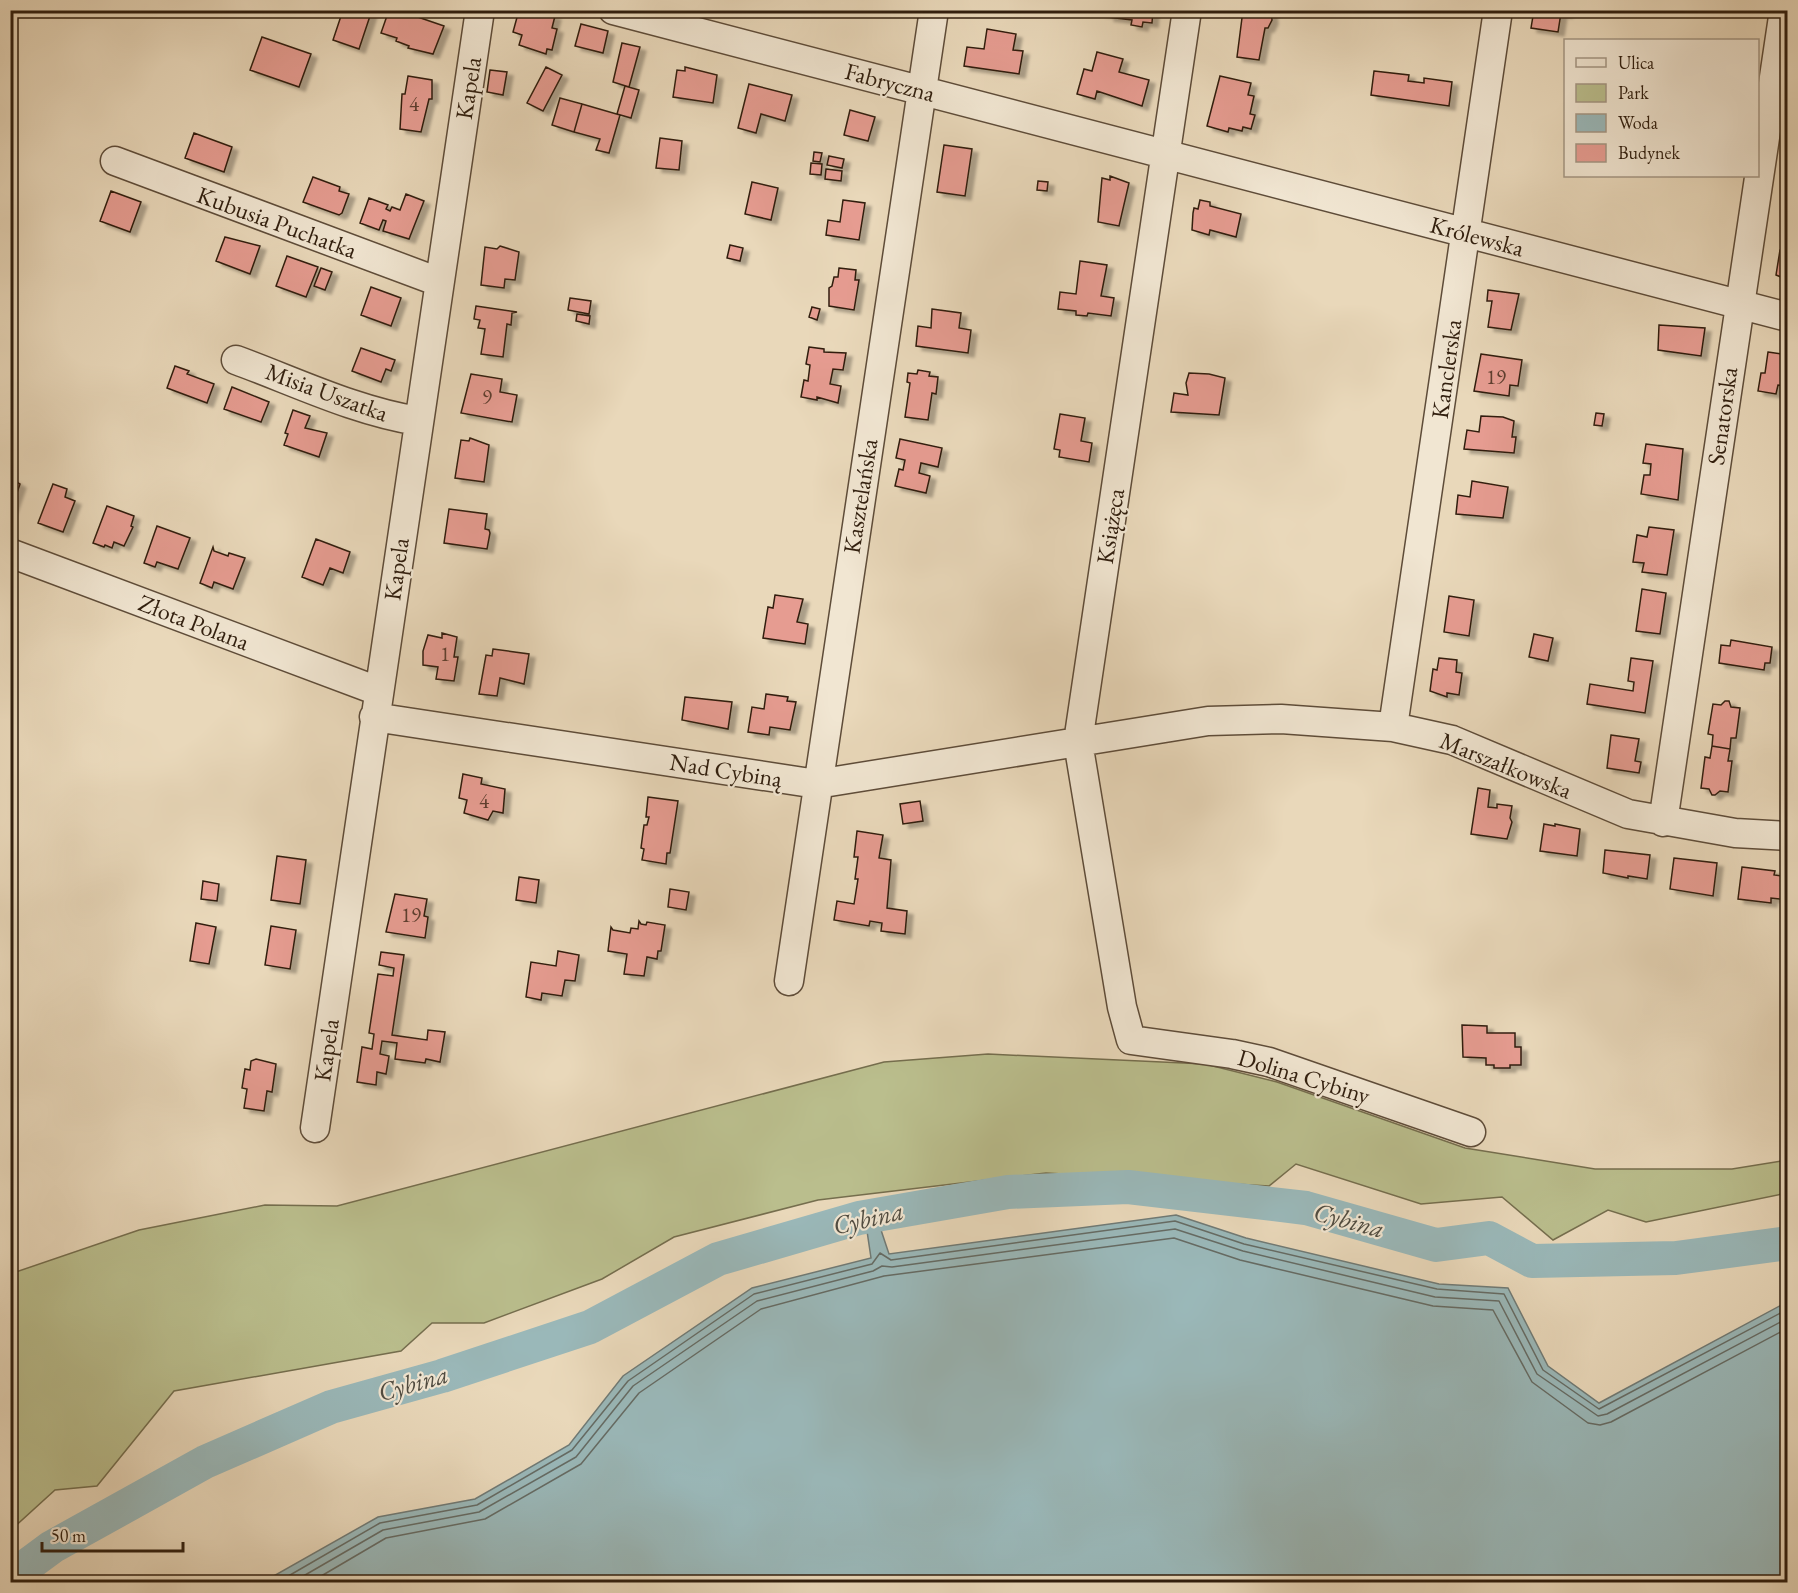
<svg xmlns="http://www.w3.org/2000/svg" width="1798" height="1593" viewBox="0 0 1798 1593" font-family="'EB Garamond',serif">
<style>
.green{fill:#babe8d;stroke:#756e4e;stroke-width:1.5}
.water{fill:#9ab8b9;stroke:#707a75;stroke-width:1.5}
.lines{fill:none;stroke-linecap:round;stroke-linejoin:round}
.shore{stroke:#656b64;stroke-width:1.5}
.river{stroke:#9ab8b9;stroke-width:34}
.building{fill:#e69c91;stroke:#301e0e;stroke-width:1.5;filter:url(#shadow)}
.minor-casing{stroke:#5e4c39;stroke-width:31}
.minor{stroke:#f1e6d2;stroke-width:28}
.labels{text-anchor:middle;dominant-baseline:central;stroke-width:4.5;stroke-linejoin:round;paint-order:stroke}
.number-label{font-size:21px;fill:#5e3e2f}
.street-label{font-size:24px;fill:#301e0e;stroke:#f1e6d2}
.water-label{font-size:26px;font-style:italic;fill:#504c41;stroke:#f1e6d2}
</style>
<defs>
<filter id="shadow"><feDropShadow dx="6" dy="4" stdDeviation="1.5" flood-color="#0004"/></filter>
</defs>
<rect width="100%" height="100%" fill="#e9d8ba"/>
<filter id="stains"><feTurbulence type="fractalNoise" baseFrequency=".00333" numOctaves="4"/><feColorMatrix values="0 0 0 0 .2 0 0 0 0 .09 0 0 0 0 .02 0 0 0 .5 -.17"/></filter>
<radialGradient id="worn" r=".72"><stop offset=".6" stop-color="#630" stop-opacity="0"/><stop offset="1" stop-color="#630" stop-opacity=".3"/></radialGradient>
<!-- green -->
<path class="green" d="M988 1054 1205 1064 1277 1082 1465 1148 1595 1169H1732L1787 1160V1193L1646 1222 1608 1210 1553 1240 1502 1197 1421 1204 1296 1164 1269 1186 1046 1173 818 1200 674 1237 602 1279 484 1323H432L401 1351 174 1391 97 1486 55 1490 11 1530 10 1274 139 1230 265 1205 337 1206 884 1062Z"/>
<!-- water -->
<path class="water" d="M1176 1215 1246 1238 1439 1284 1508 1288 1548 1366 1599 1403 1787 1302V1582H263L378 1517 475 1499 569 1445 623 1376 752 1288 871 1258 867 1231 880 1227 889 1254Z"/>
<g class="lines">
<!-- shore -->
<path class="shore" d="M278 1582 380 1523 477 1505 572 1450 628 1381 754 1294 872 1264 880 1253 891 1260 1175 1221 1244 1244 1437 1289 1504 1294 1543 1370 1599 1409 1788 1309
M293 1582 383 1530 479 1512 576 1457 633 1386 757 1301 873 1271 882 1266 892 1267 1175 1229 1243 1251 1435 1297 1499 1301 1537 1374 1598 1416 1607 1414 1788 1318
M311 1582 386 1538 485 1519 581 1464 639 1393 761 1309 884 1276 1174 1238 1240 1260 1433 1306 1493 1310 1532 1382 1588 1423 1600 1425 1611 1422 1788 1328"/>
<!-- river -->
<path class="river" d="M10 1578 52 1547 205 1462 331 1407 442 1376 590 1327 718 1259 859 1218 1008 1192 1128 1187 1306 1208 1436 1245 1489 1238 1532 1261 1676 1258 1788 1243"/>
</g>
<!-- building -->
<path class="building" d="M343 10H372L359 49 333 40Z
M389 10 405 15 406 13 444 26 433 54 408 48 409 46 396 41 397 38 381 33Z
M519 10H534L555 16 552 28 557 29 552 50 547 49 546 54 519 45 522 35 513 32Z
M1101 10H1153L1152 23 1143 22 1142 27 1131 25 1132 20 1108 17 1109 14 1100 13Z
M1243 10 1271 12 1272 20 1268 28H1265L1259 60 1237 57Z
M1534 10H1567L1566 14 1561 13 1558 32 1531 28Z
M581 24 608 31 603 53 575 46Z
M987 29 1016 34 1013 50 1023 51 1019 74 964 66 967 47 984 49Z
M262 37 311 54 299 87 250 70Z
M622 43 640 47 629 87 613 82Z
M1097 52 1123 59 1119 72 1149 80 1142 106 1097 91 1095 99 1077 94 1084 69 1092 71Z
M546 67 562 75 543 111 527 103Z
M685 67 717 75 713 103 673 97 677 70 685 71Z
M490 70 507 72 503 95 487 92Z
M1374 71 1409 75 1408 81 1424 83V78L1452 82 1449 106 1371 95Z
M408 76 432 80V99H429L421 132 400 129 402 94H405Z
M1220 76 1251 83 1248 95 1254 96 1250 114 1255 115 1251 129 1243 127 1242 131 1229 128 1228 132 1207 126Z
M749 84 792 95 785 121 761 114 756 133 738 128Z
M625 86 639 90 631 118 617 114Z
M560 98 582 104 574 132 552 125Z
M582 104 620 115 609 153 596 150 600 139 574 132Z
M850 110 875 117 868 141 844 135Z
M194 133 232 147 224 172 185 158Z
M660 138 682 141 679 170 656 168Z
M944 145 972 149 965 196 937 192Z
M814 152 822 153 820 162 813 161Z
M829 156 844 159 842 168 827 165Z
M811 163 822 164 821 175 810 174Z
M826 169 842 171 841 181 825 179Z
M1110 176 1129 183 1119 226 1098 222 1102 178 1110 180Z
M313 177 340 187 339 191 349 194 342 213 339 215 303 202Z
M1038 181 1048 182 1047 191 1037 190Z
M752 182 778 188 771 220 745 214Z
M111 191 141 202 130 232 100 221Z
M406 194 424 201 409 239 383 231 386 221 383 220 379 230 360 223 369 198 388 205 386 209 390 211 392 207 400 210Z
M843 200 865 203 859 240 826 235 828 220 840 222Z
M1200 200 1210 202V206L1241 214 1236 237 1210 230 1209 235 1192 230 1193 213 1194 208 1198 209Z
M225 237 260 246 250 274 216 261Z
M730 245 743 248 740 261 727 258Z
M500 246 519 252 515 280 505 279 504 288 481 285 485 247 497 249Z
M1780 250 1788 251V280L1776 275Z
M287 256 318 267 306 297 276 286Z
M1080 261 1107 265 1101 296 1114 298 1111 316 1088 313 1087 316 1076 315V311L1058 309 1060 292 1076 294Z
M321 268 332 272 325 290 314 286Z
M839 268 856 270 855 280H859L854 310 829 306V288L832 286 834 277H838Z
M371 287 401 298 391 326 361 315Z
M1488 290 1519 294 1511 330 1488 327 1492 301H1487Z
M570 298 591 301 589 314 568 310Z
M476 306 517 312 512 313 511 325 507 324 503 357 481 354 485 329 478 328 480 320 474 319Z
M812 307 820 309 817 320 809 317Z
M932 309 961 313 959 328 971 330 968 353 916 346 918 326 931 328Z
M577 314 590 316 589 324 576 321Z
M1659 325 1705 328 1701 356 1658 350Z
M809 347 824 349V352L846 353 843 370 833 369 830 384 841 386 838 403 817 397V400L801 397 804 380 808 381 810 365 806 364Z
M361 348 395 360 391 371 386 369 381 382 352 371Z
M1768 352 1788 355V386L1778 385 1776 394 1758 391 1761 373H1765Z
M1481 354 1522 360 1518 386 1510 385 1509 396 1474 391Z
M175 366 189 371 187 374 214 384 207 403 167 388Z
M918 370 930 372 929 376 938 377 936 394 932 393 928 420 905 417 910 383 907 382 908 373 917 374Z
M1189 373 1209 374 1225 378 1219 415 1171 412 1174 393 1188 395 1186 383Z
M471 374 502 379 500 392 517 395 512 422 461 413Z
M232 387 269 402 261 422 224 409Z
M293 410 310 416 305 428 327 433 319 457 284 445 288 434 285 433Z
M1596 413 1604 414 1602 426 1594 425Z
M1060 414 1085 418 1081 441 1092 443 1089 462 1059 457 1060 450 1054 449Z
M1481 416 1503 417 1514 421 1512 437H1516L1514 453 1464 449 1467 430 1479 432Z
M470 438 489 445 484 482 455 478 461 440 469 441Z
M900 439 942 448 938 467 921 463 919 473 930 476 926 493 895 486 899 469 903 470 905 460 896 458Z
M1646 444 1683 449 1678 500 1641 494 1644 475H1650L1651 464 1643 463Z
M10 478 20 484 11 510H10Z
M1472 481 1508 487 1503 518 1456 514 1458 495 1470 497Z
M53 484 67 489 65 497 75 501 63 532 38 523Z
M107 506 134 516 131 526 133 527 124 546 114 542 112 548 105 545 104 547 93 543Z
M449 509 487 514 485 529 489 530 490 533 487 549 444 543Z
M157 526 190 538 178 569 157 562 155 567 144 563Z
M1649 527 1674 530 1667 575 1642 572 1644 563 1633 562 1637 535 1647 537Z
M316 539 350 552 343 573 330 568 323 585 302 577Z
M213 547 214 551 228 556 229 553 245 558 233 589 214 582 212 588 200 583Z
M1642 589 1666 593 1660 634 1636 631Z
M775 595 803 599 797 622 808 624 805 644 763 638 768 607 773 608Z
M1449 596 1474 600 1469 636 1444 632Z
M442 633 457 637 454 657H458L454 681 436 679 438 667 423 665V651L428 635 442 638Z
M1534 634 1553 638 1548 661 1529 657Z
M1731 640 1772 647 1770 663H1765L1764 670 1719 663 1721 645 1730 646Z
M493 649 529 654 524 684 500 678 497 696 479 694 486 655 492 656Z
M1439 658 1457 660 1456 672 1462 673 1459 695 1447 693V697L1430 691 1433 669 1437 670Z
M1631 658 1653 661 1645 713 1587 704 1590 684 1633 691 1634 682 1628 681Z
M766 694 788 697 787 701 796 702 790 730 770 727 769 735 748 732 752 707 764 709Z
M685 697 732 702 728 729 682 720Z
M1725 701H1729L1731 707 1740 708 1736 738H1731L1730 749 1712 746 1713 735 1708 734 1713 704 1721 705Z
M1611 735 1639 739 1635 761 1641 762 1639 773 1607 768Z
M1712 746 1730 749 1728 761H1732L1728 792 1720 791 1715 795H1712L1709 789 1701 788 1705 757 1710 758Z
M463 774 482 778 481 784 505 789 503 813 493 811 488 820 464 813 467 800 459 798Z
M1478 788 1490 790 1488 807 1497 808V804L1512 806 1510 818 1512 822 1507 839 1471 834Z
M648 797 678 801 670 853H667L666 864 642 860 644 849 641 848 644 825H647L649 817H646Z
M920 801 923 821 903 824 900 804Z
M1544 824 1555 826V824L1580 829 1577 856 1540 851Z
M857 831 883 835 879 858 891 860 887 908 907 911 905 934 881 931 882 923 870 921 869 926 834 920 837 901 854 904 858 879H855L858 857H854Z
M1605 850 1650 855 1647 879 1628 876V878L1603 873Z
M277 856 306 860 300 904 271 900Z
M1674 858 1717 863 1713 896 1670 889Z
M1742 867 1775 871 1774 875 1788 877V900L1771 898V903L1738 899Z
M519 877 539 880 536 903 516 900Z
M203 881 219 884 217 901 201 899Z
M670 889 689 892 686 910 668 907Z
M395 894 427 899 424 916 428 917 425 938 386 932Z
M639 921 641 924 646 925 647 922 665 925 661 951H658L657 959 647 957 644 976 624 974 627 954 608 951 611 927 613 930 630 933 631 928 638 929Z
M196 923 216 927 209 964 190 961Z
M271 926 296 930 290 969 265 965Z
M558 951 579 955 575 981 565 980 562 996 542 993 541 1000 526 997 531 962 556 966Z
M381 952 404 955 392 1035 427 1040 428 1030 445 1032 440 1062 426 1059 425 1063 395 1059 397 1043 382 1041 380 1054 389 1056 386 1074 377 1072 376 1085 357 1082 362 1047 372 1049 374 1034 369 1033 378 974 393 976 394 968 379 965Z
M1462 1025 1487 1026V1033H1515V1047H1521V1065H1510V1068H1494V1065H1486V1058L1463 1057Z
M256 1059 276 1064 272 1092 267 1091 264 1111 244 1108 247 1089 242 1088 245 1069 250 1070 251 1061Z"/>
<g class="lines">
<!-- minor casing -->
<g class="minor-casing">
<path id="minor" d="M613 10 1788 317
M1187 10 1078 742 1122 1007 1131 1040 1232 1054 1269 1062 1471 1132
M115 161 439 282
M236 360C296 382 355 411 418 421
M10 553 378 691
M374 717 817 784 1208 721 1281 719 1393 727 1452 740 1628 814 1735 833 1788 836
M1393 727 1498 10
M1663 822 1784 10
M789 981 934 10
M315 1128 480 10"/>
</g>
<!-- minor -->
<use href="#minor" class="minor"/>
</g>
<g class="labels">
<!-- number labels -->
<g class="number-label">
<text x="414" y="103">4</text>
<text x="1496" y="376">19</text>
<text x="487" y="396">9</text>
<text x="445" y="653">1</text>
<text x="484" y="800">4</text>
<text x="411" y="914">19</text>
</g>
<!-- street labels -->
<g class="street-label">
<text transform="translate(890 82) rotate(15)">Fabryczna</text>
<text transform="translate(468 88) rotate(-81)">Kapela</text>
<text transform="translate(277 222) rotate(20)">Kubusia Puchatka</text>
<text transform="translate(1477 236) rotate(15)">Królewska</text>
<text transform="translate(1446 369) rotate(-82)">Kanclerska</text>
<text transform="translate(327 392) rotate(20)">Misia Uszatka</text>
<text transform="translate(1722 416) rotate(-82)">Senatorska</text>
<text transform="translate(860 496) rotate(-81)">Kasztelańska</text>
<text transform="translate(1110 526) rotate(-81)">Książęca</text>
<text transform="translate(396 569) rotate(-82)">Kapela</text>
<text transform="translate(194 622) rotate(21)">Złota Polana</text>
<text transform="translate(1506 765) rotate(22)">Marszałkowska</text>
<text transform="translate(726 770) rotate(9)">Nad Cybiną</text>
<text transform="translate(326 1050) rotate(-82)">Kapela</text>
<text transform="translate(1304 1076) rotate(17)">Dolina Cybiny</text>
</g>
<!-- water labels -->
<g class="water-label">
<text transform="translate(868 1218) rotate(-13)">Cybina</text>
<text transform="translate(1349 1220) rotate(15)">Cybina</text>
<text transform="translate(413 1383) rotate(-16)">Cybina</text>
</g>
</g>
<!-- margin -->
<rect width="1798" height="1593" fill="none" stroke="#e9d8ba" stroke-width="36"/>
<rect x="12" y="12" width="1774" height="1569" fill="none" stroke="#301e0e" stroke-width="3"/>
<rect x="18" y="18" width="1762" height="1557" fill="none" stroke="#301e0e" stroke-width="1.5"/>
<!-- legend -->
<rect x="1564" y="39" width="195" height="138" fill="#f1e6d2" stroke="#a49684" stroke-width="1.5"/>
<rect x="1576" y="58" width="30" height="9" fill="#f1e6d2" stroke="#a49684" stroke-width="1.5"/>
<text x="1618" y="69" font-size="18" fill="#301e0e">Ulica</text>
<rect x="1576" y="84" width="30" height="18" fill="#babe8d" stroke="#a49684" stroke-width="1.5"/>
<text x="1618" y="99" font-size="18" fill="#301e0e">Park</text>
<rect x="1576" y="114" width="30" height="18" fill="#9ab8b9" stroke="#a49684" stroke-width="1.5"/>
<text x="1618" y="129" font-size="18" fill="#301e0e">Woda</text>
<rect x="1576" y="144" width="30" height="18" fill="#e69c91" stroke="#a49684" stroke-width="1.5"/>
<text x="1618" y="159" font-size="18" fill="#301e0e">Budynek</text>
<!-- scale -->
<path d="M42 1542v9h141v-9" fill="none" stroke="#301e0e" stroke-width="3"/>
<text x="51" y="1542" font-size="18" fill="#301e0e" stroke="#f1e6d2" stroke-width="4.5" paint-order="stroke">50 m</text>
<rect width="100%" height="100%" filter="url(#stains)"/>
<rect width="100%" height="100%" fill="url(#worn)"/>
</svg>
